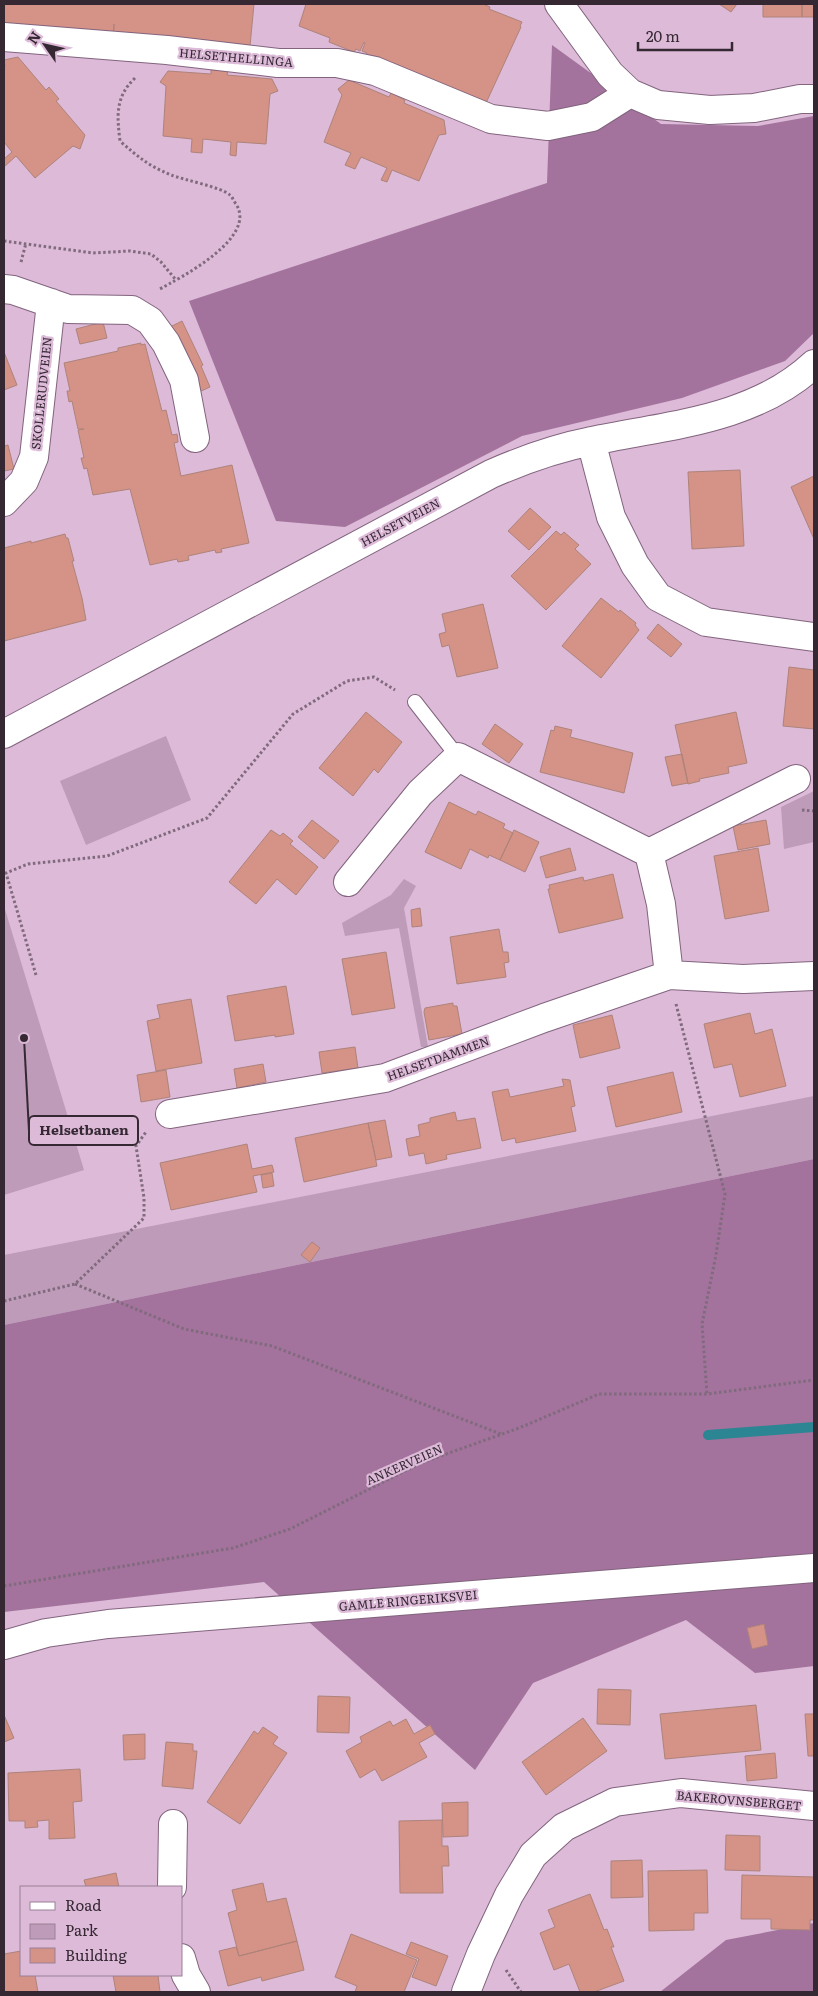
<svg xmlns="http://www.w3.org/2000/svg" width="818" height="1996" viewBox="0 0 818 1996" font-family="Literata,serif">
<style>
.green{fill:#bd9bb9}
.forest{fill:#a3739d}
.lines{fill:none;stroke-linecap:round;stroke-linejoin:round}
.stream{stroke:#2c8593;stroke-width:10}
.building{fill:#d59286;stroke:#ae837b}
.lane-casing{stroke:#82647e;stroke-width:16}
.street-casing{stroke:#82647e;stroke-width:30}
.primary-casing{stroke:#82647e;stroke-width:30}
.path{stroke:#806a7d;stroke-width:3;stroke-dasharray:2.5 2.5;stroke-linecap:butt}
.lane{stroke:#fff;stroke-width:14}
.street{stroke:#fff;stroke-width:28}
.primary{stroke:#fff;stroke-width:28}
.labels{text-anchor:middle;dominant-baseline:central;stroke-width:4.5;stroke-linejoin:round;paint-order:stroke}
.street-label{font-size:12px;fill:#352833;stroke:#dcbad8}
.leader{fill:none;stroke:#352833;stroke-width:2}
.callout-dot{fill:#352833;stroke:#dcbad8;stroke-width:2}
.callout{fill:#dcbad8;stroke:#352833;stroke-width:2}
.callout-label{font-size:14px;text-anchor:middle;font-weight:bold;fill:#352833}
</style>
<rect width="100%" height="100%" fill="#dcbad8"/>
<!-- green -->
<path class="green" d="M166 736 191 800 86 845 60 781Z
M814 791V842L784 849 781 807Z
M404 879 416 886 404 908 428 1047H421L399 928 345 936 342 923 391 895Z
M4 906 84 1170 4 1195Z
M814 1096V1159L4 1325V1255Z"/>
<!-- forest -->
<path class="forest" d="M552 45 661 124 758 126 814 116V333L785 361 682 398 522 436 345 527 276 521 189 301 547 183Z
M814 1159V1666L755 1673 686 1620 533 1683 475 1770 264 1582 4 1612V1325Z
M814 1923V1992H660L726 1940Z"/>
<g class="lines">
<!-- stream -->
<path class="stream" d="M708 1435 814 1427"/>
</g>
<!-- building -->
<path class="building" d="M4 4H254L250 46 114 37V24L113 34 4 28Z
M306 4H483L490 7 489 9 522 22 520 26 521 27 486 103 398 65 393 63 391 67 365 57 367 53 362 51 365 43 364 42 360 51 356 49 354 52 329 42 330 38 299 26Z
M719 4H737L731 12Z
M763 4H802V17H763Z
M802 4H814V17H802Z
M18 57 46 90 49 87 59 99 56 101 85 135 80 149 73 146 35 178 16 156 4 167V159L12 152 4 142V68L5 67 4 60Z
M211 70 228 71 227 75 272 79 278 91 270 94 266 144 237 142 236 156 230 155 231 142 203 139 202 153 191 152 192 139 163 136 166 86 160 82 168 71 211 74Z
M349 80 389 97 391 93 405 100 404 103 444 120 446 134 439 135 419 181 392 170 387 182 381 180 387 168 361 157 355 169 345 165 351 153 324 142 342 95 338 89Z
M182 321 203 365 201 366 210 387 199 392 170 327Z
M103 322 107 338 80 344 76 329Z
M141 343V345L145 344 162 411 166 410 172 435 177 434 178 442 174 443 181 476 232 465 249 543 221 549 222 552 216 553 215 550 188 556 189 560 178 562 177 559 150 565 130 489 93 495 87 468 84 469 81 458H84L78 430 84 429H78L72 401 69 402 67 391H70L64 363 118 351V348Z
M4 352 17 385 4 390Z
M8 445 14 469 4 471V446Z
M740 470 744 546 692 549 688 472Z
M814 476V539L791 487Z
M530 508 551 527 529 550 508 531Z
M556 531 561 535 564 532 579 545 575 549 591 564 546 610 511 576Z
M65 534 66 538H68L74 561H72L82 598 86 620 4 641V548L31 541V543Z
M601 598 619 612 620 610 636 623 635 625 639 630 601 678 562 646Z
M483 604 498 668 457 677 449 645 442 647 439 634 446 632 442 614Z
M658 624 682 644 671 657 647 638Z
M789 667 814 670V729L783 726Z
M366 712 402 742 378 773 374 769 353 796 319 768Z
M736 712 747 763 728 767 729 773 699 779 700 781 688 784 675 725Z
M495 724 523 744 509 763 482 744Z
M555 726 572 730 570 737 633 753 624 793 540 772 551 730 554 731Z
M682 754 688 783 672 786 665 757Z
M449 802 476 815 478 811 505 824 503 828 513 833 500 860 489 855 488 858 470 849 461 869 425 852Z
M312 820 339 841 324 859 298 837Z
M766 820 770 844 738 850 733 826Z
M271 830 280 836 283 833 293 841 290 844 318 867 296 895 277 879 256 904 229 882Z
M514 830 539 842 525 872 500 860Z
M570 848 576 870 546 878 540 857Z
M758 848 769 911 725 919 714 856Z
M613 874 623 918 559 933 548 889H550L549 885 583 877 584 881Z
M420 908 422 926 412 927 411 910Z
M499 929 503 952H508L509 962 504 963 506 977 457 984 450 937Z
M386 952 395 1008 352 1015 342 959Z
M286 986 294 1034 275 1037V1035L235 1041 227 996Z
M191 999 202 1063 156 1071 147 1021 160 1018 157 1005Z
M453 1003V1006H457L462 1034 429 1040 424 1012 425 1008Z
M750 1013 755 1034 772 1029 786 1086 740 1097 732 1064 714 1068 704 1024Z
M612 1015 620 1048 580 1058 573 1025Z
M355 1047 358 1068 322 1073 319 1052Z
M263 1064 266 1082 237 1088 234 1069Z
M166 1070 170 1097 141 1102 137 1075Z
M673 1072 682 1112 616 1127 607 1087Z
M562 1079 570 1080 575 1106 571 1107 576 1131 516 1143 515 1138 502 1141 492 1092 508 1089 510 1097 564 1086Z
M455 1112 457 1121 475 1118 481 1148 446 1155 447 1159 426 1164 424 1153 409 1156 406 1139 420 1136 418 1125 430 1122V1118Z
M385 1120 392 1157 376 1160 368 1123Z
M368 1123 377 1166 304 1182 295 1138Z
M247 1144 252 1169 272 1165 274 1172 253 1176 257 1192 171 1210 160 1163Z
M272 1173 274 1186 263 1188 261 1175Z
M312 1242 320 1248 310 1262 301 1255Z
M764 1624 768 1645 752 1649 747 1628Z
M598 1689 631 1690 630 1725 597 1724Z
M318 1696 350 1697 349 1733 317 1732Z
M756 1705 761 1750 665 1759 660 1714Z
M805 1714H814V1756H808Z
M4 1715 14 1738 4 1742Z
M583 1718 607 1751 546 1795 522 1762Z
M406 1719 414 1734 430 1725 435 1734 419 1743 427 1757 382 1781 375 1769 360 1778 346 1751 362 1742 360 1737 390 1721 393 1726Z
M263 1727 278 1737 273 1744 287 1753 240 1824 207 1802 254 1731 258 1734Z
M145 1734V1759L124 1760 123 1735Z
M166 1742 193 1744V1751H197L193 1789 162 1786Z
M775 1753 777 1778 747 1781 745 1756Z
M80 1769 82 1801 73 1802 75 1838 49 1839V1820L37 1821 38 1827 25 1828V1821H9L8 1773Z
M468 1802V1836L443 1837 442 1803Z
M442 1820V1846H448L449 1866H442L443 1893H400L399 1821Z
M726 1835 760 1836V1871L725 1870Z
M642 1860 643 1897 611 1898V1861Z
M707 1870 708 1913H694V1930L649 1931 648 1871Z
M116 1873 119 1887H86L84 1880Z
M742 1875 814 1877V1920H810V1930L771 1929V1919H741Z
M263 1883 267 1902 286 1898 297 1941 239 1956 228 1913 237 1910 232 1890Z
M590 1894 604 1930 607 1929 614 1947H611L624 1981 594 1992H580L569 1964 554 1970 540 1933 555 1927 548 1910Z
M351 1934 417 1960 404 1992H355L357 1986 335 1977Z
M297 1941 304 1970 262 1981 261 1977 228 1986 219 1951 236 1947 239 1956Z
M411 1942 448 1956 436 1986 412 1977 419 1959 406 1954Z
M21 1951V1975H35L38 1992H4V1954Z
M113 1975H158L160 1992H116Z"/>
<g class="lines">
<!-- lane casing -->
<g class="lane-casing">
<path id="lane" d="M415 702 458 757"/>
</g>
<!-- street casing -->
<g class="street-casing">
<path id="street" d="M559 4 610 74 630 93 658 105 710 110 754 108 800 99H814
M4 37 167 50 278 63H337L375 71 491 119 548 126 592 117 630 93
M4 289 13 290 68 309 132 310 150 321 166 343 184 380 195 438
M591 441 611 517 635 565 658 597 706 622 814 637
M4 502 24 481 34 457 51 303
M4 734 491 474C525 459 556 448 592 441 668 425 754 420 814 364
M649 853 796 779
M348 882 420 793 458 757 649 853 661 904 669 975
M170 1114 385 1078 544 1018 669 975 743 979 814 976
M172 1887 173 1824
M181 1958 186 1975 196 1992
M466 1992 481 1954 509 1895 533 1855 564 1827 615 1802 681 1793 814 1806"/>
</g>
<!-- primary casing -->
<g class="primary-casing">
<path id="primary" d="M4 1645 46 1633 108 1624 814 1568"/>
</g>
<!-- path -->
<path class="path" d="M135 78C115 97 117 116 120 141 138 157 149 166 171 175 184 180 221 187 230 195 232 196 234 202 236 204 258 238 180 278 158 290
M4 241 93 253 130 251 151 254 161 262 176 280
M21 262 26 243
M802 810 814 811
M36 975 6 873 28 864 107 856 207 818 293 714 347 681 374 677 395 690
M676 1004 725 1194 716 1255 702 1324 707 1394
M75 1284 184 1329 272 1346 501 1434
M4 1301 75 1284 144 1218V1198L136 1146 146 1132
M4 1586 233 1548 290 1529 421 1463 519 1428 599 1394H707L814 1380
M506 1970 521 1992"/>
<!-- lane -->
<use href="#lane" class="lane"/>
<!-- street -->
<use href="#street" class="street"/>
<!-- primary -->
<use href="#primary" class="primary"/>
</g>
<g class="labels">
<!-- street labels -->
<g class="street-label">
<text transform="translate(236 57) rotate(5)">HELSETHELLINGA</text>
<text transform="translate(41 393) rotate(-84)">SKOLLERUDVEIEN</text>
<text transform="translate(400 522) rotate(-28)">HELSETVEIEN</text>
<text transform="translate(438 1058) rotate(-20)">HELSETDAMMEN</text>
<text transform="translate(404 1464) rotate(-24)">ANKERVEIEN</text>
<text transform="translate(408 1600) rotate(-5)">GAMLE RINGERIKSVEI</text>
<text transform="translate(739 1800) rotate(5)">BAKEROVNSBERGET</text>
</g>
</g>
<!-- callouts -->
<path class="leader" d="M24 1038L29 1131"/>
<circle class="callout-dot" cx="24" cy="1038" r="5"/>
<rect class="callout" x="29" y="1116" width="109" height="29" rx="5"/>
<g class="callout-label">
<text x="84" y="1135">Helsetbanen</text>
</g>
<!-- border -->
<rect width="818" height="1996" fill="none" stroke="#352833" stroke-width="10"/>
<!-- legend -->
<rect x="20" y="1886" width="162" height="90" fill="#dcbad8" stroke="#998096"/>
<rect x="30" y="1902" width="25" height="8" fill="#ffffff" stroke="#998096"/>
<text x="65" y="1911" font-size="15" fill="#352833">Road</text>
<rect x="30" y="1924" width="25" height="15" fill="#bd9bb9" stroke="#998096"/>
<text x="65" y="1936" font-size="15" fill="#352833">Park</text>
<rect x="30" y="1948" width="25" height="15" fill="#d59286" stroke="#998096"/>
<text x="65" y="1961" font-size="15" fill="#352833">Building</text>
<!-- north arrow -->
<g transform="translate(45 45) rotate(304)" stroke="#dcbad8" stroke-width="4" paint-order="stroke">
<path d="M0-4L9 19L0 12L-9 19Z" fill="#352833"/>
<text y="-8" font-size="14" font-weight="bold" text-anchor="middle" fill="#352833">N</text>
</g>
<!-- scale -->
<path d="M638 42v8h94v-8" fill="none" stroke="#352833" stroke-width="2.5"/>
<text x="646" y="42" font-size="15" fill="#352833" stroke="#dcbad8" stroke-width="4" paint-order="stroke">20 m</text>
</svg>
